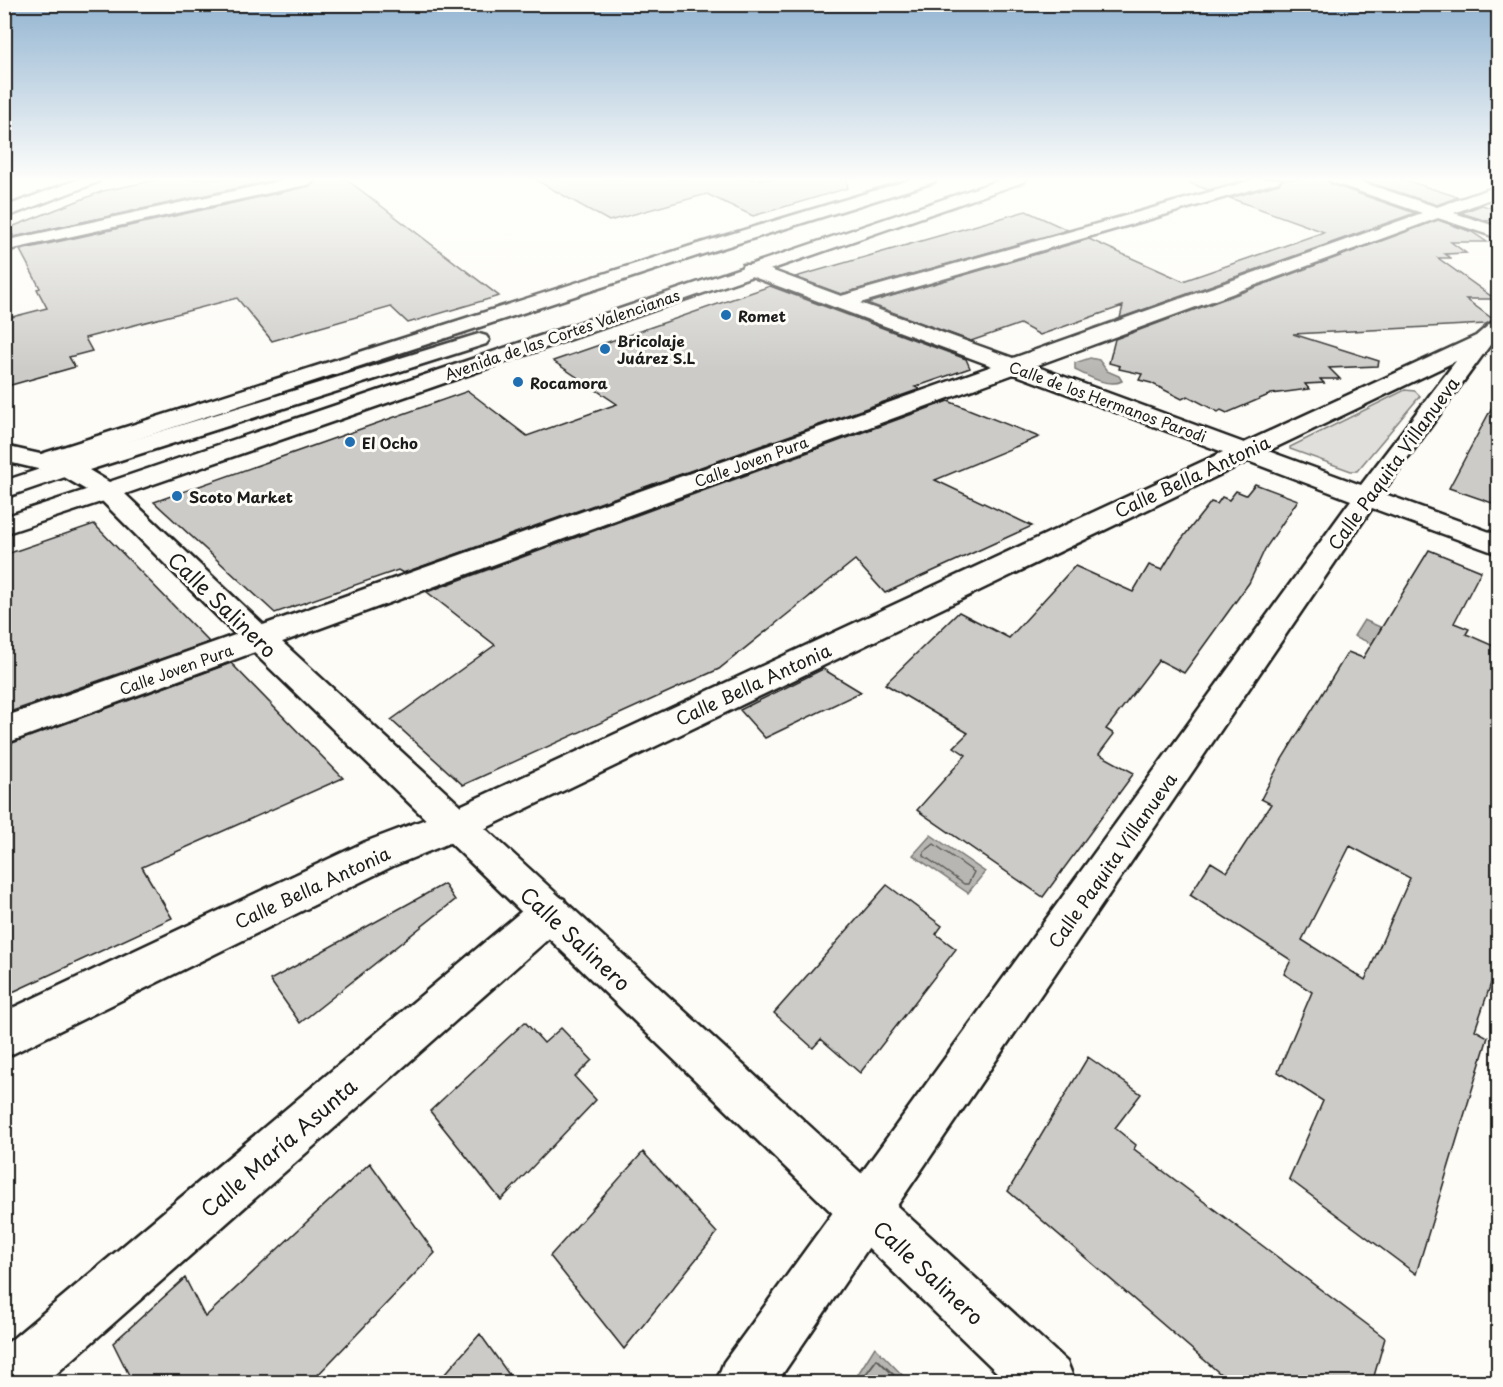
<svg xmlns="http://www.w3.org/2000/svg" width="1503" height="1387" viewBox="0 0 1503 1387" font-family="'Playpen Sans',sans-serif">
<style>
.green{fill:#e0dfdb;stroke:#7e7e7c;stroke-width:1.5}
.water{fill:#b7b6b2;stroke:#797876;stroke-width:1.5}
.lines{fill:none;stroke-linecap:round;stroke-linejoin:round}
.shore-far1{stroke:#5a5a58;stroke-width:1.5}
.shore{stroke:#5a5a58;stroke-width:2}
.building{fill:#cccbc8;stroke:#1c1c1c;stroke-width:1.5;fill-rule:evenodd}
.minor-casing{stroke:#1c1c1c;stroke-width:5}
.major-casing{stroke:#1c1c1c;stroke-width:5}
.minor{fill:#fdfcf7;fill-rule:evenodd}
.major{fill:#fdfcf7;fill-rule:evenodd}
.poi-dot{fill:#1f6fb2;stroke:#fdfcf7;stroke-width:2}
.labels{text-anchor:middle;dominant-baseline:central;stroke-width:6;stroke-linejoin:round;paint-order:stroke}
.far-poi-label{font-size:15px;font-weight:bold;fill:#1c1c1c;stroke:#fdfcf7;text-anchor:start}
.far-street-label{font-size:15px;fill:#1c1c1c;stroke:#fdfcf7}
.street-label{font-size:18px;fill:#1c1c1c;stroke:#fdfcf7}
.near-street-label{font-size:21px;fill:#1c1c1c;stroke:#fdfcf7}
</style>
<rect width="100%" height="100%" fill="#fdfcf7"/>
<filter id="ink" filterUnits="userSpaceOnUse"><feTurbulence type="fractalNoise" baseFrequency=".0167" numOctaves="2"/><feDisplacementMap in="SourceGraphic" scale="12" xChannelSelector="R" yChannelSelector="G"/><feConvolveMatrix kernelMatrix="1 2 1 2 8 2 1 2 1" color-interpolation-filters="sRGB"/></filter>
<g filter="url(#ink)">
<!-- green -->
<path class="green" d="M1405 390 1415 391 1420 396 1357 471H1351L1290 449V447Z"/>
<!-- water -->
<path class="water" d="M1090 358 1099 360 1107 371 1119 376 1122 381C1109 388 1087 376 1075 370V363Z
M1364 620 1426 647 1418 664 1354 636Z
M931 835 985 872 968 893 913 855Z
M875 1347 909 1382H853Z"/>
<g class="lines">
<!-- shore-far1 -->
<path class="shore-far1" d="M934 844 974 872 968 884H964L924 856V852Z"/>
<!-- shore -->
<path class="shore" d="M860 1382 877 1359 901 1382"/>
</g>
<!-- building -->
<path class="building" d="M161 179H279L14 237 9 228 103 191Z
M320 179H346L499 296 408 323 391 307 272 341 237 298 85 338 92 351 69 357 75 367 4 387V319L47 308 37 289 40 288 20 250 310 186Z
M534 179H846L848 188 753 216 707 194 609 221Z
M1191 179H1248L1208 190 1190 183Z
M1283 179H1327L1331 184 1415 213 1120 318 1123 306 1040 335 1020 324 971 341 867 303 1089 239 1183 281 1324 232 1230 198 1279 184Z
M1359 179H1402L1458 197 1437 205Z
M1482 205 1498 210V216L1487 221 1461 213Z
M1026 211 1068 230 841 294 795 277Z
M1438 220 1472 232 1487 242H1451L1466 253 1445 254 1451 258H1438L1495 299H1466L1494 320 1486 324 1293 334 1379 361 1378 366 1329 368 1340 379H1320L1324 383 1305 384 1309 389 1271 394 1227 413 1221 410 1218 412 1188 396 1182 399 1151 383 1139 380 1142 374 1119 369 1120 366 1109 363 1115 339Z
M770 286 966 359 970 368 915 387 920 389 403 573 398 570 275 613 154 502 468 391 527 436 617 404 553 361Z
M1498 396V505L1449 488Z
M948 401 1039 437 935 480 1032 526 885 593 855 560 719 669 463 785 391 720 495 645 427 592Z
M1255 484 1298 500 1265 549 1249 583 1184 673 1159 660 1106 729 1114 734 1099 754 1134 773 1043 897 917 810 966 755 954 747 968 733 885 684 959 612 1009 638 1075 566 1133 592 1149 565 1162 570 1177 545 1211 502 1217 504 1222 497 1229 500 1236 491 1246 495Z
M94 524 209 642 4 714V555Z
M1429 550 1481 571 1454 623 1469 629 1466 634 1498 648V963L1475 1030 1488 1037 1416 1274 1289 1179 1323 1101 1278 1072 1312 992 1284 974 1291 960 1190 895 1211 862 1227 872 1271 804 1261 799 1282 759 1348 652 1363 658ZM1350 846 1410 878 1365 980 1302 940Z
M231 663 343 778 142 867 172 918 4 996V746Z
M823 669 861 692 765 738 740 710Z
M444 884 455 900 300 1023 270 980Z
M887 885 942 926 936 934 956 949 860 1073 821 1039 813 1048 774 1013Z
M525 1022 544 1043 561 1028 592 1060 575 1077 596 1100 501 1200 430 1111Z
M1088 1057 1141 1094 1115 1128 1136 1145 1134 1149 1385 1338 1372 1383H1231L1008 1191Z
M643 1152 717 1233 624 1349 550 1256Z
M370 1163 435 1253 310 1383H133L113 1343 185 1278 205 1317Z
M480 1334 515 1383H437Z"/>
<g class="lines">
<!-- minor casing -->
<g class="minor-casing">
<path id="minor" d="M79 179H101L98 182 4 218V207Z
M289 179H318L310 184 4 251V241Z
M913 179H937L934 182 703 254 70 461 77 463 81 468 77 473 4 498V481L43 468 35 466 31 461 35 456 691 246Z
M1256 179H1281L1278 182 860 303 1013 358 1422 213 1332 182 1329 179H1352L1437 207 1498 186V196L1454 213 1498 227V238L1438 218 1035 366 1244 443 1476 336 1491 323 1498 321V337L1490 345 1382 493 1498 535V554L1372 508 777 1382H716L724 1362 1351 500 1248 461 486 828 393 866 4 1058V1012L365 842 460 806 1223 452 1014 374 4 744V717L992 366 743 273 741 269 743 265H757L841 296ZM1456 361 1361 485 1268 451Z
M107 483 116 485 120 491 116 497 4 534V517Z
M550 893 564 899 570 912 564 925 47 1382H4V1346L536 899Z"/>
</g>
<!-- major casing -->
<g class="major-casing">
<path id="major" d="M1003 179H1026L1023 182 125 494 270 631 1067 1362 1075 1382H1007L248 647 98 497 59 474 4 461V446L67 460 472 336 479 334 486 336 489 340 486 344 89 470 109 482Z"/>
</g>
<!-- minor -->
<use href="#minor" class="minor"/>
<!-- major -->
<use href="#major" class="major"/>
</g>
</g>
<!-- sky -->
<linearGradient id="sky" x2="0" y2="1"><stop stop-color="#94b5d2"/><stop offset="0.48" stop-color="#fefefb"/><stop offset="1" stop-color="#fefefb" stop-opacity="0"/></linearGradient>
<rect width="1503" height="373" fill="url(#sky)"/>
<!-- markers -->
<g class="poi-dot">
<circle cx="726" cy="315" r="6"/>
<circle cx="605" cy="349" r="6"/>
<circle cx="518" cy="382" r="6"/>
<circle cx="350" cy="442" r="6"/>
<circle cx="177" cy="496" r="6"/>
</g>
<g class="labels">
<!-- far-poi labels -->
<g class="far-poi-label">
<text x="738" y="315">Romet</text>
<text x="617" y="340">Bricolaje<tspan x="617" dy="17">Juárez S.L</tspan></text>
<text x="530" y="382">Rocamora</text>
<text x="362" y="442">El Ocho</text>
<text x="189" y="496">Scoto Market</text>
</g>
<!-- far-street labels -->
<g class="far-street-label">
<text transform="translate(562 334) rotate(-19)">Avenida de las Cortes Valencianas</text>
<text transform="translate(1108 401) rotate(20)">Calle de los Hermanos Parodi</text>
<text transform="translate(751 461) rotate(-20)">Calle Joven Pura</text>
<text transform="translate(176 669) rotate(-20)">Calle Joven Pura</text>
</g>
<!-- street labels -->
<g class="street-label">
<text transform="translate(1393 463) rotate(-54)">Calle Paquita Villanueva</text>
<text transform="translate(1192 476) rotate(-25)">Calle Bella Antonia</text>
<text transform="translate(753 684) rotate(-25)">Calle Bella Antonia</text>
<text transform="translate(1112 860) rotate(-55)">Calle Paquita Villanueva</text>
<text transform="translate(312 887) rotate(-25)">Calle Bella Antonia</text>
</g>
<!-- near-street labels -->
<g class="near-street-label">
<text transform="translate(223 604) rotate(44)">Calle Salinero</text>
<text transform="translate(576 938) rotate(43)">Calle Salinero</text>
<text transform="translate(278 1147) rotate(-41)">Calle María Asunta</text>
<text transform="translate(929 1272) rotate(43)">Calle Salinero</text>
</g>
</g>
<!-- margin -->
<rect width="1503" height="1387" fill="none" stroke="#fdfcf7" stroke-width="24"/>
<rect x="12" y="12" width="1479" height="1363" fill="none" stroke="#1c1c1c" stroke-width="2" filter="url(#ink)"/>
</svg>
